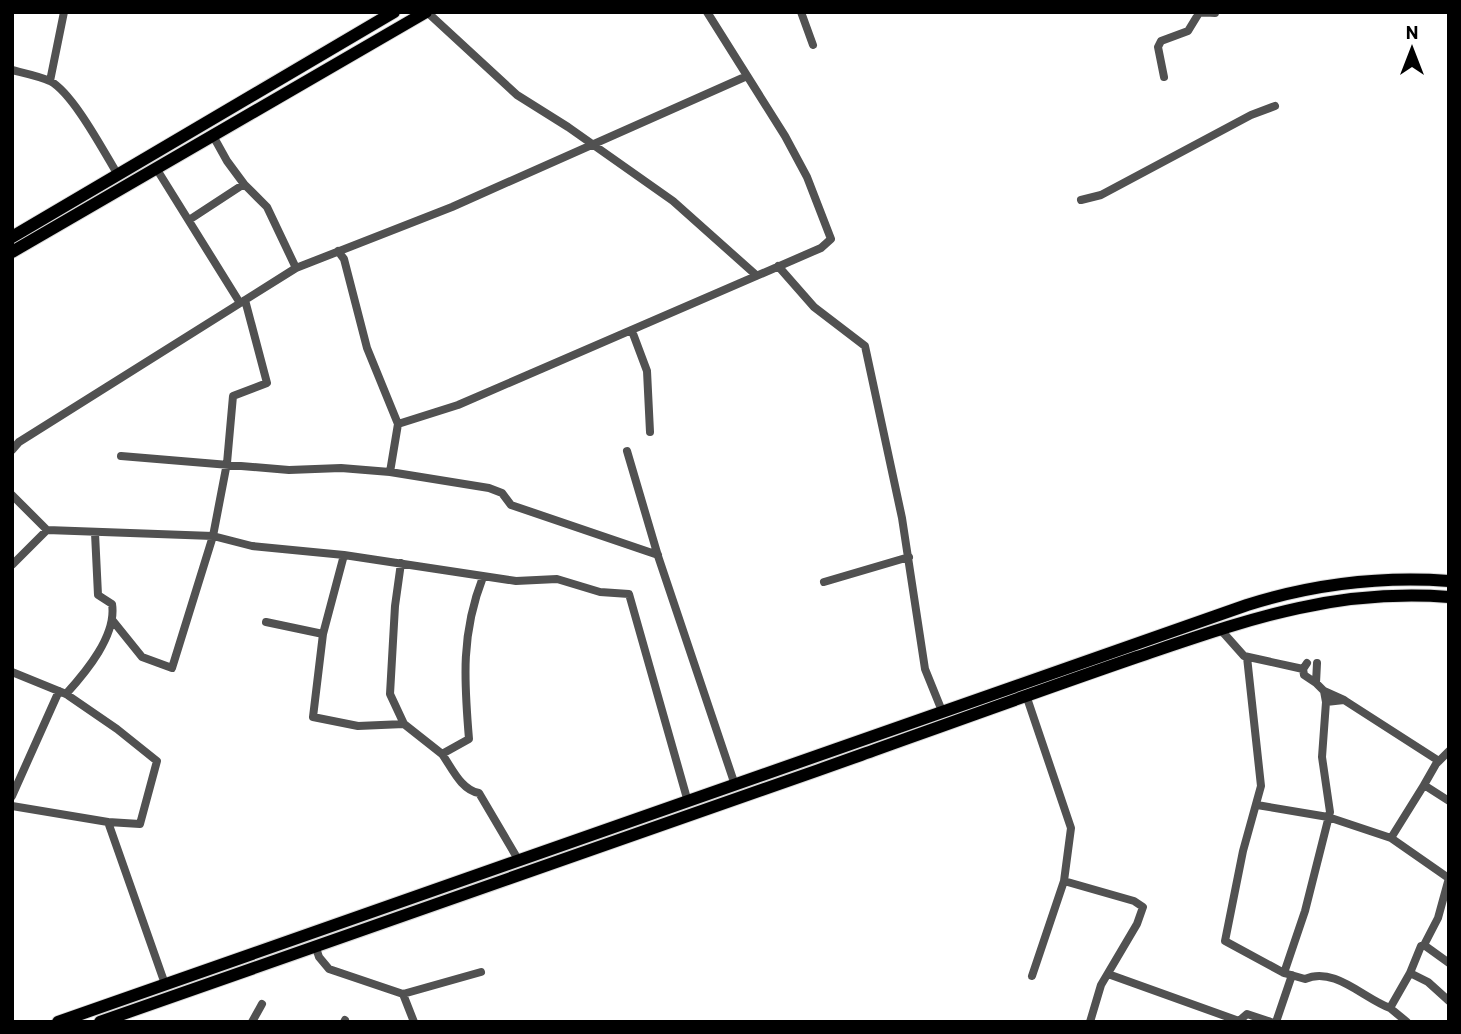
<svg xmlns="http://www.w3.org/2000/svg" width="1461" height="1034" viewBox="0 0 1461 1034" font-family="Barlow,sans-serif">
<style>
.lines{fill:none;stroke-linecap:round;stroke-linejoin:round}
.primary-casing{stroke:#dbdbdb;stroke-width:14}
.street{stroke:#515151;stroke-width:8}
.primary{stroke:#000;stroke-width:12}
</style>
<rect width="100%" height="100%" fill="#fff"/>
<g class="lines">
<!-- primary casing -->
<g class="primary-casing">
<path id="primary" d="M12 237 394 12
M12 252 426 12
M58 1022 1247 605C1314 584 1380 576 1449 581
M100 1022C354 932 608 845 861 755 953 722 1044 689 1137 657 1244 621 1332 588 1449 597"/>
</g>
<!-- street -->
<path class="street" d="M427 12 517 95 568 127 673 201 756 275
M801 12 813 45
M1197 12 1215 13
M12 70C24 73 39 76 50 81 73 93 104 152 118 175
M1164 77 1158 47 1161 41 1188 31 1199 13
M50 81 64 12
M212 134 227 161 244 184
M156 168 240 303
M1081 200 1101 195 1251 115 1275 106
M189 220 244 184 267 207 296 268
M338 251 344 259 367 348 398 424 390 472
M778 266 814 307 865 346 902 518 925 669 942 711
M632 331 647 371 650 432
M398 424 458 405 821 248 831 239 807 177 785 136 707 12
M12 450 19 442 296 268 452 207 747 76
M627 451 658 556 735 785
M121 456 289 470 341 468 390 472 489 488 502 493 511 505 658 555
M12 495 47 530 213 536 252 546 344 555 516 581 557 579 600 592 629 594 688 802
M344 555 323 634 313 717 358 726 404 724 390 694 395 606 401 563
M12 565 47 530
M824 582 909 557
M113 621 142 657 172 668 213 536 227 463 233 396 267 383 245 300
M266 622 323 634
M1220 629 1244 656 1303 669
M1247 657 1261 786 1243 851 1225 941 1284 973
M1307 663 1303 669 1304 675 1316 683
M1317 663 1316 683 1324 691
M12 672 66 694 117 729 157 761 140 824 108 822
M66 694C86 672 117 635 112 604L98 595 95 533
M1026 695 1071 828 1064 881 1134 901 1143 907 1137 924 1101 985 1090 1022
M1344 700 1439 761
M1326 702 1324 691 1344 700 1326 702 1322 757 1330 812 1305 911 1284 973 1305 979C1334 966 1363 998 1390 1008
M404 724 442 754 469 739C464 680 461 633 483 577
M1449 751 1436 764 1424 785 1449 801
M442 754C452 768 461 790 479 793L519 861
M12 796 59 691
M1257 805 1328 817 1391 838 1447 877
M12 806 108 822 165 984
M1391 838 1424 785
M1449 878 1438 918 1424 945 1449 963
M315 945 319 957 329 969 403 994 481 972
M1424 945 1421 946 1410 973 1428 982 1449 1001
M1108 974 1239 1021 1247 1014 1271 1022
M1032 976 1064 881
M403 994 414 1022
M252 1022 262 1004
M344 1022 345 1020
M1276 1022 1292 975
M1407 1022 1390 1008 1410 973"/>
<!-- primary -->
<use href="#primary" class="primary"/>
</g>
<!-- border -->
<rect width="1461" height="1034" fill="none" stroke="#000000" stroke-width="28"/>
<!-- north arrow -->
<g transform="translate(1412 49)" stroke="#ffffff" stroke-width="5" paint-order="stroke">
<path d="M0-5L12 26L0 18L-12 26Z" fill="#000000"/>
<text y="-10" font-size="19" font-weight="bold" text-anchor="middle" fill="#000000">N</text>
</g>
</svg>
